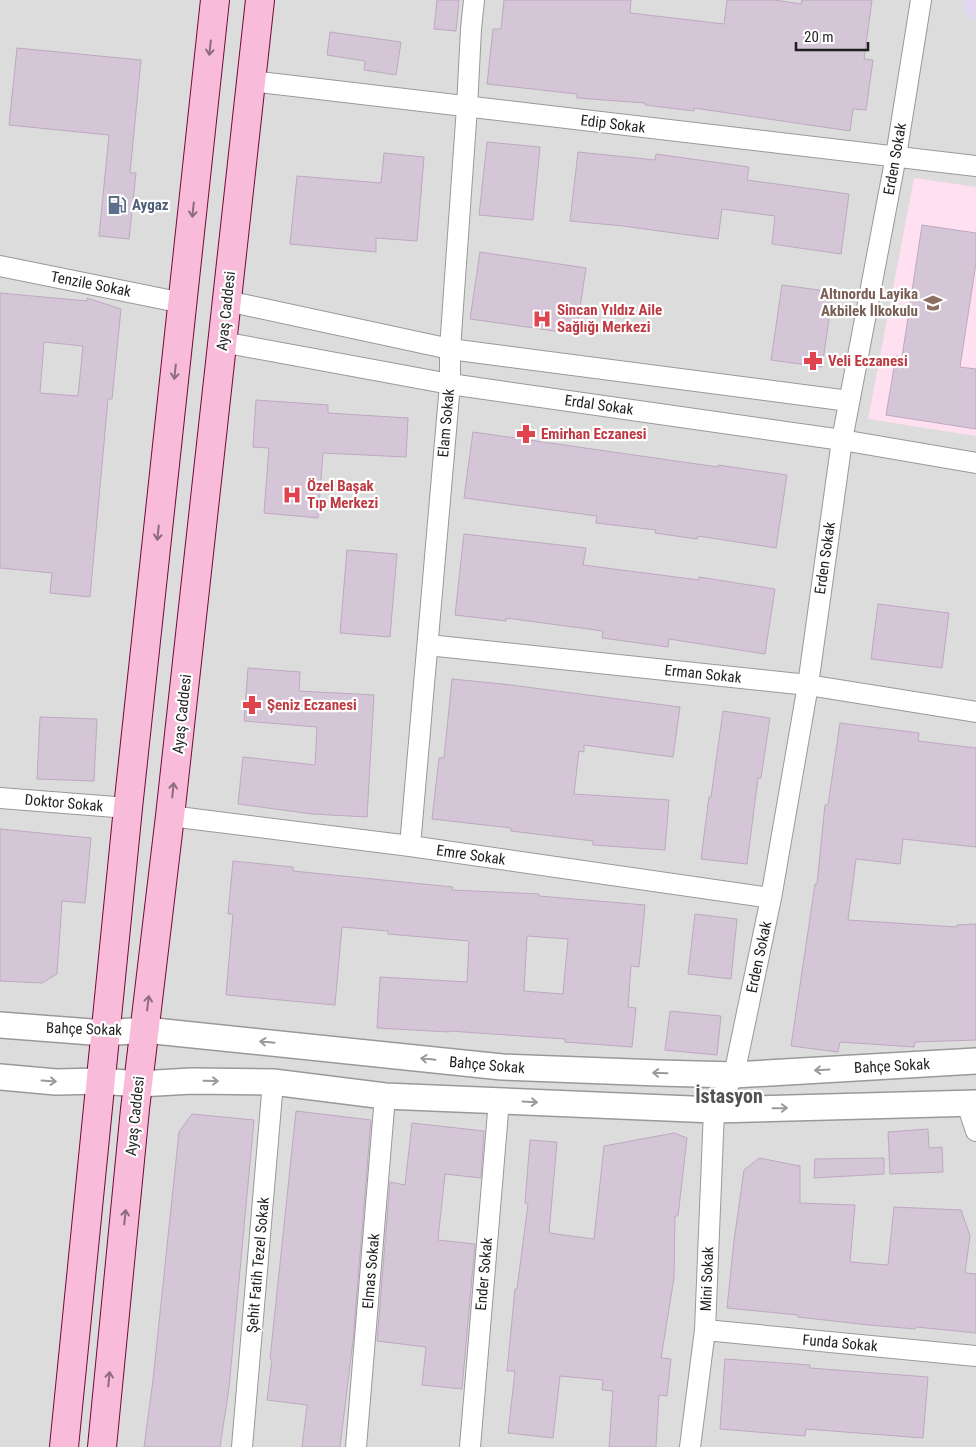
<svg xmlns="http://www.w3.org/2000/svg" width="976" height="1447" viewBox="0 0 976 1447" font-family="'Roboto Condensed',sans-serif">
<style>
.residential{fill:#dcdcdd}
.commercial{fill:#e2d5f0}
.education{fill:#fee0f1}
.building{fill:#d4c6d6;stroke:#bea8c1;fill-rule:evenodd}
.lines{fill:none;stroke-linecap:round;stroke-linejoin:round}
.minor-casing{stroke:#999;stroke-width:22}
.tertiary-casing{stroke:#999;stroke-width:28}
.secondary-casing{stroke:#750839;stroke-width:30}
.minor{stroke:#fff;stroke-width:20}
.tertiary{stroke:#fff;stroke-width:25}
.secondary{stroke:#f8bbda;stroke-width:28}
.oneway{stroke:#8c6d7c}
.oneway2{stroke:#9a9a9a}
.labels{text-anchor:middle;dominant-baseline:central;stroke-width:4.5;stroke-linejoin:round;paint-order:stroke}
.street-label{font-size:15px;fill:#1f1f1f;stroke:#fff}
.service-label{font-size:15px;font-weight:bold;fill:#4e5e75;stroke:#fff;text-anchor:start}
.education-label{font-size:15px;font-weight:bold;fill:#785e54;stroke:#fff;text-anchor:end}
.health-label{font-size:15px;font-weight:bold;fill:#be3a42;stroke:#fff;text-anchor:start}
.district-label{font-size:20px;font-weight:bold;fill:#525252;stroke:#fff}
</style>
<rect width="100%" height="100%" fill="#f0e6ef"/>
<!-- residential -->
<path class="residential" d="M0 0H976V1447H0Z"/>
<!-- commercial -->
<path class="commercial" d="M962 0H976V20L965 12Z"/>
<!-- education -->
<path class="education" d="M914 178 976 187V436L868 419Z"/>
<!-- building -->
<path class="building" d="M437 0H459L456 31 434 29Z
M504 0H631L630 13 724 24 727 0H775L801 4 802 0H872L864 59 873 60 866 110 853 109 850 131 694 108V111L645 105V103L577 98V94L487 84 493 29H501Z
M330 32 401 42 396 75 364 70 365 61 327 55Z
M17 48 141 60 130 173H136L129 239 99 236 109 135 9 125Z
M487 142 540 147 533 220 479 215Z
M578 152 655 160 656 154 749 167 747 180 849 194 841 254 772 244 775 216 722 209 718 239 623 226 570 221Z
M384 153 424 157 417 241 376 238V252L290 244 297 176 381 183Z
M922 225 976 233V263L960 367 976 369V429L886 415 896 356 902 357Z
M480 252 586 268 576 334 470 319Z
M782 285 833 292 822 367 771 360Z
M0 293 87 301V298L121 309 112 399H108L90 597 50 593 52 573 0 568ZM44 342 83 346 78 396 40 393Z
M256 400 328 405V413L408 418 406 457 323 453 318 518 264 513 269 448 253 447Z
M473 432 718 467V465L787 475 776 548 698 536 697 539 655 533 656 530 596 523 597 516 464 498Z
M464 534 586 548 583 565 699 580V577L775 589 765 654 669 639 668 647 602 638 603 631 506 618V621L455 615Z
M347 550 397 554 390 637 340 633Z
M878 604 949 613 942 668 871 659Z
M248 668 300 672 299 691 374 695 367 817 312 814 238 804 243 757 315 765 317 727 244 721Z
M452 679 503 684 680 707 673 757 584 745V752L579 751 574 794 669 800 665 850 593 845V841L511 831V828L432 819 439 758H444Z
M723 711 770 718 761 778H758L747 864 701 859 709 797H711Z
M40 717 97 719 94 781 37 779Z
M840 723 919 733 918 741 976 748V847L903 839 900 864 856 859 848 920 957 927V925L976 924V1040L915 1042 914 1047 840 1042 838 1052 791 1046 815 884H817L825 805H828Z
M0 829 91 838 85 903 62 901 57 974 42 983 0 981Z
M233 861 293 867V871L453 887 452 890 539 894V896L645 905 639 967 631 966 628 1007 636 1008 632 1047 565 1042V1039L449 1031V1032L377 1028 380 977 467 982 469 941 388 934V931L342 927 335 1005 226 995 233 914H228ZM527 936 568 939 563 994 524 991Z
M695 914 737 919 731 979 688 974Z
M670 1011 721 1016 717 1055 665 1050Z
M296 1111 371 1120 353 1341 340 1447H302L307 1405 267 1400 272 1359H270Z
M192 1114 254 1120 229 1388 220 1447H144L153 1380 179 1132Z
M412 1123 484 1131 481 1178 445 1174 438 1240 475 1244 462 1389 422 1385 426 1347 377 1341 390 1182 405 1185Z
M928 1129 929 1148 942 1147 943 1172 890 1174 888 1132Z
M674 1133 687 1138 678 1216H675L674 1278 661 1358 671 1359 667 1396 659 1395 656 1447H609L613 1391 602 1390 603 1380 560 1376 553 1438 508 1433 515 1371H507L515 1289H517L528 1204 525 1203 530 1140 557 1142 549 1233 594 1239 604 1146Z
M759 1158 800 1166V1203L855 1205 850 1262 888 1265 894 1207 961 1210 970 1236 965 1273 976 1274V1333L916 1327 915 1329 869 1325 798 1317V1315L727 1308 734 1241 744 1170Z
M884 1158V1174L814 1178 815 1159Z
M725 1359 810 1365V1368L928 1377 923 1438 806 1429 805 1436 720 1429Z"/>
<g class="lines">
<!-- minor casing -->
<g class="minor-casing">
<path id="minor" d="M251 81 976 166
M0 266 183 303
M227 301 450 349 849 401
M222 342 450 384 842 440 976 463
M428 645 808 685 976 712
M0 798 128 808
M170 816 410 846 771 898
M410 846 450 384V349L467 107 471 29 474 0
M967 1104 976 1131
M705 1330 976 1356
M242 1447 273 1082
M356 1447 385 1096
M470 1447 499 1100
M690 1447 705 1330 714 1110 734 1075 771 898 808 685 842 440 896 156 921 0"/>
</g>
<!-- tertiary casing -->
<g class="tertiary-casing">
<path id="tertiary" d="M0 1025 105 1033 145 1030 502 1067 659 1073 734 1075 976 1061
M0 1077 56 1082 101 1081 139 1084 192 1081 273 1082 385 1096 714 1110 976 1103"/>
</g>
<!-- secondary casing -->
<g class="secondary-casing">
<path id="secondary" d="M64 1447 128 808 215 0
M102 1447 135 1109 170 816 260 0"/>
</g>
<!-- minor -->
<use href="#minor" class="minor"/>
<!-- tertiary -->
<use href="#tertiary" class="tertiary"/>
<!-- secondary -->
<use href="#secondary" class="secondary"/>
</g>
<!-- one-way arrows -->
<defs><path id="oneway-shaft" d="M-6 0H5M1.5-3L5.5 0L1.5 3" fill="none" stroke-width="1.6" stroke-linecap="round" stroke-linejoin="round" transform="scale(1.25)"/></defs>
<g class="oneway">
<use href="#oneway-shaft" transform="translate(210 48) rotate(96)"/>
<use href="#oneway-shaft" transform="translate(193 210) rotate(96)"/>
<use href="#oneway-shaft" transform="translate(175 372) rotate(96)"/>
<use href="#oneway-shaft" transform="translate(158 533) rotate(96)"/>
<use href="#oneway-shaft" transform="translate(173 790) rotate(-84)"/>
<use href="#oneway-shaft" transform="translate(148 1003) rotate(-83)"/>
<use href="#oneway-shaft" transform="translate(125 1217) rotate(-84)"/>
<use href="#oneway-shaft" transform="translate(109 1379) rotate(-84)"/>
</g>
<g class="oneway2">
<use href="#oneway-shaft" transform="translate(267 1042) rotate(-174)"/>
<use href="#oneway-shaft" transform="translate(428 1059) rotate(-174)"/>
<use href="#oneway-shaft" transform="translate(822 1070) rotate(177)"/>
<use href="#oneway-shaft" transform="translate(660 1073) rotate(-178)"/>
<use href="#oneway-shaft" transform="translate(49 1081) rotate(4)"/>
<use href="#oneway-shaft" transform="translate(211 1081) rotate(1)"/>
<use href="#oneway-shaft" transform="translate(530 1102) rotate(3)"/>
<use href="#oneway-shaft" transform="translate(780 1108) rotate(-1)"/>
</g>
<!-- icons -->
<defs>
<g id="fuel-bare" transform="scale(1.5)"><path d="M-5.5-6h7V0h2V4h1.3V-2.5L3-4.5l.8-.8L6-3V5H2.5V1h-1V6h-7ZM-4.2-4.7v3.2H.2V-4.7Z" fill="#5c6f8a" stroke="#fff" stroke-width="2.5" paint-order="stroke"/></g>
<g id="school-bare" transform="scale(1.5)"><path d="M0-5L7-2L0 1L-7-2ZM-4 1L0 2.5L4 1V4Q0 6-4 4Z" fill="#8d6e63" stroke="#fff" stroke-width="2.5" paint-order="stroke"/></g>
<g id="hospital-bare" transform="scale(1.5)"><path d="M-5-5h3v3.5h4V-5h3V5h-3V1.5h-4V5h-3Z" fill="#e0444e" stroke="#fff" stroke-width="2.5" paint-order="stroke"/></g>
<g id="pharmacy-bare" transform="scale(1.5)"><path d="M-2-6h4v4h4v4h-4v4h-4v-4h-4v-4h4Z" fill="#e0444e" stroke="#fff" stroke-width="2.5" paint-order="stroke"/></g>
</defs>
<g fill-rule="evenodd">
<use href="#fuel-bare" x="117" y="205"/>
<use href="#school-bare" x="933" y="303"/>
<use href="#hospital-bare" x="542" y="319"/>
<use href="#pharmacy-bare" x="813" y="361"/>
<use href="#pharmacy-bare" x="526" y="434"/>
<use href="#hospital-bare" x="292" y="495"/>
<use href="#pharmacy-bare" x="252" y="705"/>
</g>
<g class="labels">
<!-- street labels -->
<g class="street-label">
<text transform="translate(613 124) rotate(7)">Edip Sokak</text>
<text transform="translate(895 159) rotate(-80)">Erden Sokak</text>
<text transform="translate(91 284) rotate(11)">Tenzile Sokak</text>
<text transform="translate(226 311) rotate(-84)">Ayaş Caddesi</text>
<text transform="translate(599 405) rotate(8)">Erdal Sokak</text>
<text transform="translate(446 423) rotate(-85)">Elam Sokak</text>
<text transform="translate(825 558) rotate(-82)">Erden Sokak</text>
<text transform="translate(703 674) rotate(6)">Erman Sokak</text>
<text transform="translate(182 714) rotate(-84)">Ayaş Caddesi</text>
<text transform="translate(64 803) rotate(5)">Doktor Sokak</text>
<text transform="translate(471 855) rotate(8)">Emre Sokak</text>
<text transform="translate(759 957) rotate(-78)">Erden Sokak</text>
<text transform="translate(84 1029) rotate(2)">Bahçe Sokak</text>
<text transform="translate(487 1065) rotate(5)">Bahçe Sokak</text>
<text transform="translate(892 1066) rotate(-3)">Bahçe Sokak</text>
<text transform="translate(135 1116) rotate(-84)">Ayaş Caddesi</text>
<text transform="translate(258 1265) rotate(-85)">Şehit Fatih Tezel Sokak</text>
<text transform="translate(371 1271) rotate(-85)">Elmas Sokak</text>
<text transform="translate(484 1274) rotate(-85)">Ender Sokak</text>
<text transform="translate(707 1279) rotate(-88)">Mini Sokak</text>
<text transform="translate(840 1343) rotate(5)">Funda Sokak</text>
</g>
<!-- service labels -->
<g class="service-label">
<text x="132" y="205">Aygaz</text>
</g>
<!-- education labels -->
<g class="education-label">
<text x="918" y="294">Altınordu Layika<tspan x="918" dy="17">Akbilek İlkokulu</tspan></text>
</g>
<!-- health labels -->
<g class="health-label">
<text x="557" y="310">Sincan Yıldız Aile<tspan x="557" dy="17">Sağlığı Merkezi</tspan></text>
<text x="828" y="361">Veli Eczanesi</text>
<text x="541" y="434">Emirhan Eczanesi</text>
<text x="307" y="486">Özel Başak<tspan x="307" dy="17">Tıp Merkezi</tspan></text>
<text x="267" y="705">Şeniz Eczanesi</text>
</g>
<!-- district labels -->
<g class="district-label">
<text x="729" y="1096">İstasyon</text>
</g>
</g>
<!-- scale -->
<path d="M796 42v8h72v-8" fill="none" stroke="#1f1f1f" stroke-width="2.5"/>
<text x="804" y="42" font-size="15" fill="#1f1f1f" stroke="#ffffff" stroke-width="4" paint-order="stroke">20 m</text>
</svg>
